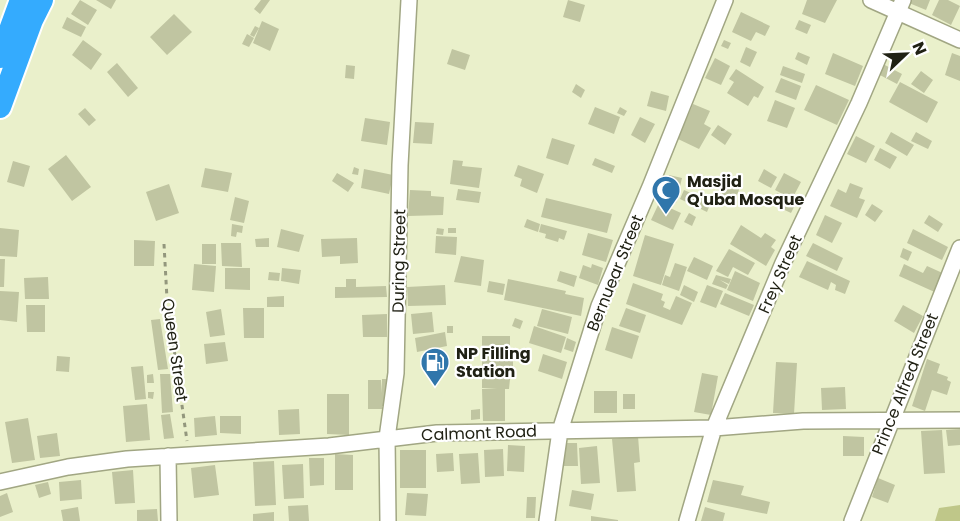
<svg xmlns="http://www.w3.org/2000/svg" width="960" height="521" viewBox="0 0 960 521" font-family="Poppins,sans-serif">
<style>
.green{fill:#bfc789}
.building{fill:#c0c5a1}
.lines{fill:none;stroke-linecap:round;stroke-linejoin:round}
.minor-casing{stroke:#a1a683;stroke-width:18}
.highway-casing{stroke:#fff;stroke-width:26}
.path{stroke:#93977d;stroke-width:3;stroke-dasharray:4.5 4.5;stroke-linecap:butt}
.minor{stroke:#fff;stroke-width:15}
.highway{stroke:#34abfe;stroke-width:22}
.labels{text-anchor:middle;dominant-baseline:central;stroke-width:4.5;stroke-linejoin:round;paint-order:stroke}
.poi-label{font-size:16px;font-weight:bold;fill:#202114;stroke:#fff;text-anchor:start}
.street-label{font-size:16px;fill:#202114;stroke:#fff}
</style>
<rect width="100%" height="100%" fill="#eaf0cb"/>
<!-- green -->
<path class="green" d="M960 505V521H935L939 508Z"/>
<!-- building -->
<path class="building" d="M80 0 97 10 88 25 71 14Z
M96 0H116L111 9Z
M261 0H270L260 14 254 9Z
M568 0 585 5 580 22 563 17Z
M807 0H837L825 23 802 14Z
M911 0H930L926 10 909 3Z
M939 0H948L960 6 951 25 932 15Z
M741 12 770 26 765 36 756 32 751 41 732 32Z
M174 14 192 32 167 55 150 37Z
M67 17 86 27 81 37 62 28Z
M799 20 811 25 807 34 795 29Z
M262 21 279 29 270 51 253 43Z
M255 26 259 28 254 37 250 35Z
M247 34 254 38 249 47 242 44Z
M83 40 102 54 91 70 72 55Z
M724 40 731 43 728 49 721 46Z
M746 47 757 52 750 67 740 62Z
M452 49 470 55 465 70 447 64Z
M798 52 810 57 807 65 795 59Z
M833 53 863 66 855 86 825 74Z
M952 53 960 56V81L945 75Z
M715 58 730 66 721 85 705 78Z
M117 63 138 88 128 97 107 72Z
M883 64 902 74 897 84 878 74Z
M346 65 355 66 354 79 345 78Z
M783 66 805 74 802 83 780 75Z
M736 69 764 87 758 98 754 96 748 106 727 93 734 82 729 79Z
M921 71 933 80 924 93 911 84Z
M781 78 801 86 796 100 775 92Z
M900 82 938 102 927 123 889 102Z
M576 84 585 90 581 98 572 92Z
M816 85 849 100 837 125 804 110Z
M651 91 669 96 666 111 647 106Z
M775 100 795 108 787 128 767 121Z
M693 104 710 111 704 124 711 128 699 149 678 139Z
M595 107 620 117 614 134 588 124Z
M620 107 627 111 624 116 617 113Z
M85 108 96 120 89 126 78 114Z
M640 117 655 124 645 143 631 135Z
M365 118 390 122 387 145 361 141Z
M415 122 434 123 432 144 413 143Z
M718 125 732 134 725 145 711 135Z
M891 132 914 145 907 156 885 143Z
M916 132 932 141 928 149 911 141Z
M856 136 875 146 866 163 847 154Z
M552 138 575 145 568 165 546 158Z
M880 148 897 157 890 169 874 160Z
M66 155 91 187 72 201 48 169Z
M595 158 615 166 612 173 592 165Z
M453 160 463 161 462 166 482 168 479 188 450 184Z
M13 161 30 166 24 187 7 182Z
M518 165 544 174 537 193 520 186 522 179 514 176Z
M354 167 359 169 358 175 352 174Z
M205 168 232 173 228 192 201 187Z
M364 169 393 175 389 194 361 188Z
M764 169 777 177 771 188 758 181Z
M337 173 354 183 348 192 332 181Z
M784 173 801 182 792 199 775 190Z
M669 175 682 178 676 203 663 200Z
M728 177 742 181 734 204 720 199Z
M850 183 863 188 859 198 865 200 857 218 830 206 838 189 846 193Z
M169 184 179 213 156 221 146 192Z
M458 189 481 192 479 203 456 200Z
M410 190 431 191V196L444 197 443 215 408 216Z
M684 190 711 202 707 212 680 199Z
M777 193 796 203 791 213 772 204Z
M235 197 249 201 244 223 230 220Z
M546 198 612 214 607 233 541 217Z
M659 203 681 213 673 230 651 220Z
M872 204 883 211 875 222 865 215Z
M689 213 696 217 692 226 684 222Z
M825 215 842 223 832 243 816 235Z
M929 215 943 224 938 232 924 223Z
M527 219 540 224 538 232 524 227Z
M232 224 243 226 242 233 237 232 236 237 231 236Z
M541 224 567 231 564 240 559 238 558 242 545 238 546 234 539 232Z
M741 225 761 238 765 233 776 240 771 247 775 250 766 266 730 244Z
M0 228 19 230 17 257 0 256Z
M437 228 444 229 443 235 436 234Z
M448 228H456V233H448Z
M281 229 304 235 299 252 277 247Z
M913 229 948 247 942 260 907 243Z
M588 233 613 240 606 262 582 255Z
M645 235 674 244 661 285 633 276Z
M436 236 457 237 456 255 435 253Z
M269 238V247H256L255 239Z
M357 238 358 263 340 264V256L322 257 321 239Z
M134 240 155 241 154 266H134Z
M221 243H241L242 267 222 266Z
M813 243 843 258 837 271 806 256Z
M202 244H216V264H202Z
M903 248 912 252 908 261 900 257Z
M729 249 755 263 748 275 733 267 728 277 716 271Z
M461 256 484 260 481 286 454 282Z
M694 257 713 266 707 280 687 271Z
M0 259H5L4 287H0Z
M807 261 850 281 845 294 835 290 836 285 831 282 828 290 799 277Z
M675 263 687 267 679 291 662 285 665 275 670 277Z
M194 264 216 266 214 292 192 290Z
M592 264 603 268 598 285 579 278 583 265 591 268Z
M904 264 923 273 927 266 947 275 939 294 899 276Z
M225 268H250V290L225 289Z
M282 268 301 270 299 284 281 281Z
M560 271 577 276 574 287 557 281Z
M735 271 760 283 753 301 727 290Z
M269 272 280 273 279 281 268 280Z
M716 275 731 279 729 284 720 280 728 285 726 289 712 284Z
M48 277 49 299H25L24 278Z
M346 279H356V287L386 286 387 297 335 298V287H346Z
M508 279 566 291 565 294 584 298 581 316 504 300Z
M489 281 505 284 503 295 487 292Z
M633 283 663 294 661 300 665 302 663 307 670 310 676 296 692 303 682 325 626 304Z
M445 285 446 305 408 306 407 287Z
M684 285 698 292 694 302 680 295Z
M707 285 723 291 716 308 700 302Z
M0 291 19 292 17 322 0 320Z
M725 293 754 305 749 316 720 304Z
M284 296V307H267V297Z
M26 305H45V332H27Z
M903 305 923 316 914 333 894 321Z
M243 308H264V338H244Z
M626 308 646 315 640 333 619 326Z
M221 309 225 335 210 337 206 312Z
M542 309 572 317 568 334 537 326Z
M432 312 434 332 413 334 411 314Z
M387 314V337H363L362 315Z
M515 318 523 321 520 329 512 326Z
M160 319 168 369 158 370 151 320Z
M447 326H453V333H447Z
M534 326 566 337 561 353 529 343Z
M612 327 639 336 632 359 605 350Z
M445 332 447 346 417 352 415 338Z
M482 336H510V349H513V379H510L509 389H505V421H483L482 389H497L482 388Z
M567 338 576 342 573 352 564 349Z
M225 342 228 361 206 364 204 344Z
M543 354 567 362 562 379 538 371Z
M57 356 70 357 69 372 56 371Z
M927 359 940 364 937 373 948 377 947 380 951 382 947 395 932 390 925 411 912 406Z
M776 362 797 363 794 414 773 413Z
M143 366 146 399 135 400 131 367Z
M702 373 718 376 711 415 694 412Z
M153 374 154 383H147V375Z
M160 374H170L173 412 162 413Z
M382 379H389L387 406H382V409H368V380H381L382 393Z
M845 387 846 409 822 410 821 388Z
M594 391H617V413H594Z
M148 392H154L153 399 148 398Z
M327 394H349V435L327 434Z
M623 394H635V409H623Z
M147 404 150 440 126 442 123 406Z
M299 409 300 434 279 435 278 410Z
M480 409V419L471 420V410Z
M170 414 174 438 164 439 161 415Z
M215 416 217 435 195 437 194 418Z
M220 416H241V434L220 433Z
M28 418 35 460 12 463 5 422Z
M960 429V445L948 446 946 430Z
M942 430 945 473 924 474 921 431Z
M57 433 60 456 40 458 37 436Z
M638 436 640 462 634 463 636 491 617 492 612 439Z
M843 436 864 437V456H843Z
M563 443H577L578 466H563Z
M508 445 525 446 524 472 507 471Z
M597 446 600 483 581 484 579 448Z
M503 449 504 476 485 477 484 450Z
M400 450H426V488H400Z
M453 453 454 471 437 472 436 454Z
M478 453 480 483 461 484 459 454Z
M335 454 353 455V490H335Z
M309 458H324V485L310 486Z
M274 461 276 505 255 506 253 462Z
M303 464 304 498 284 499 282 465Z
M215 465 219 495 194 498 191 468Z
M133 470 135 503 115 504 112 472Z
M878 478 895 485 888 503 872 497Z
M81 480 82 499 60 501 59 482Z
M713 480 744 486 741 495 770 502 767 514 707 502Z
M48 482 51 494 39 498 35 485Z
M572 490 594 494 591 510 569 506Z
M7 493 13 512 0 517V496Z
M407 493 428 494 426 516 405 515Z
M527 497H536L535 518H526Z
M308 505 309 521H289L288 506Z
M78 507 80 521H63L61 510Z
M705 507 725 513 723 521H701Z
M157 509 158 521H137V510Z
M274 512V521H253V514Z
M591 516 618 520V521H591Z"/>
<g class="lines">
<!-- minor casing -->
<g class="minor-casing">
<path id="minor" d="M871 0 960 40
M168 456 169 521
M0 482 68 467 127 459 329 446 437 433 714 428 803 421 960 420
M388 521 387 438 396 373 400 165 409 0
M547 521 560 431 599 306 650 187 725 0
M687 521 714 428 783 263 859 103 903 0
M852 521 960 248"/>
</g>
<!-- highway casing -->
<g class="highway-casing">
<path id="highway" d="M0 57 21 0
M0 107 32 20 42 0"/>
</g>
<!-- path -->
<path class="path" d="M164 244 167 299 187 441"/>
<!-- minor -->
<use href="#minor" class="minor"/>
<!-- highway -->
<use href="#highway" class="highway"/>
</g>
<!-- icons -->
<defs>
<g id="mosque-pin" transform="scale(1.5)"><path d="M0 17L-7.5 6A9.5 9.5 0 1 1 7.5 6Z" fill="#3076ab" stroke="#fff"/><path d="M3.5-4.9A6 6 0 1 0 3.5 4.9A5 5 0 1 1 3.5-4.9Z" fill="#fff"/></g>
<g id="fuel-pin" transform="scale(1.5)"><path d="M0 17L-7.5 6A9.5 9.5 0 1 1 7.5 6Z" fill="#3076ab" stroke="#fff"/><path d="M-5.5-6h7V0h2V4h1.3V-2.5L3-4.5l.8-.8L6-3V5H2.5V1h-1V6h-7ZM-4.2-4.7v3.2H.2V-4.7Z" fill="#fff"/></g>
</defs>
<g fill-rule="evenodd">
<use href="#mosque-pin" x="666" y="190"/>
<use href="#fuel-pin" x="435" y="362"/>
</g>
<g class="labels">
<!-- poi labels -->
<g class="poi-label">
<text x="687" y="181">Masjid<tspan x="687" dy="18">Q'uba Mosque</tspan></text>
<text x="456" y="353">NP Filling<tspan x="456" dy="18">Station</tspan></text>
</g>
<!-- street labels -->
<g class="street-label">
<text transform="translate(399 261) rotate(-89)">During Street</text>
<text transform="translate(615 273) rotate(-68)">Bernuear Street</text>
<text transform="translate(780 274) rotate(-66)">Frey Street</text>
<text transform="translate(175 350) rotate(82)">Queen Street</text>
<text transform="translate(905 384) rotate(-68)">Prince Alfred Street</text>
<text transform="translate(479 433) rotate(-2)">Calmont Road</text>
</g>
</g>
<!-- north arrow -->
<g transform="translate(906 54) rotate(67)" stroke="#ffffff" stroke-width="4.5" paint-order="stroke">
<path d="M0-4.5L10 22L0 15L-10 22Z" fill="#202114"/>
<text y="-9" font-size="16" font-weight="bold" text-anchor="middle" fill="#202114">N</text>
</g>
</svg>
